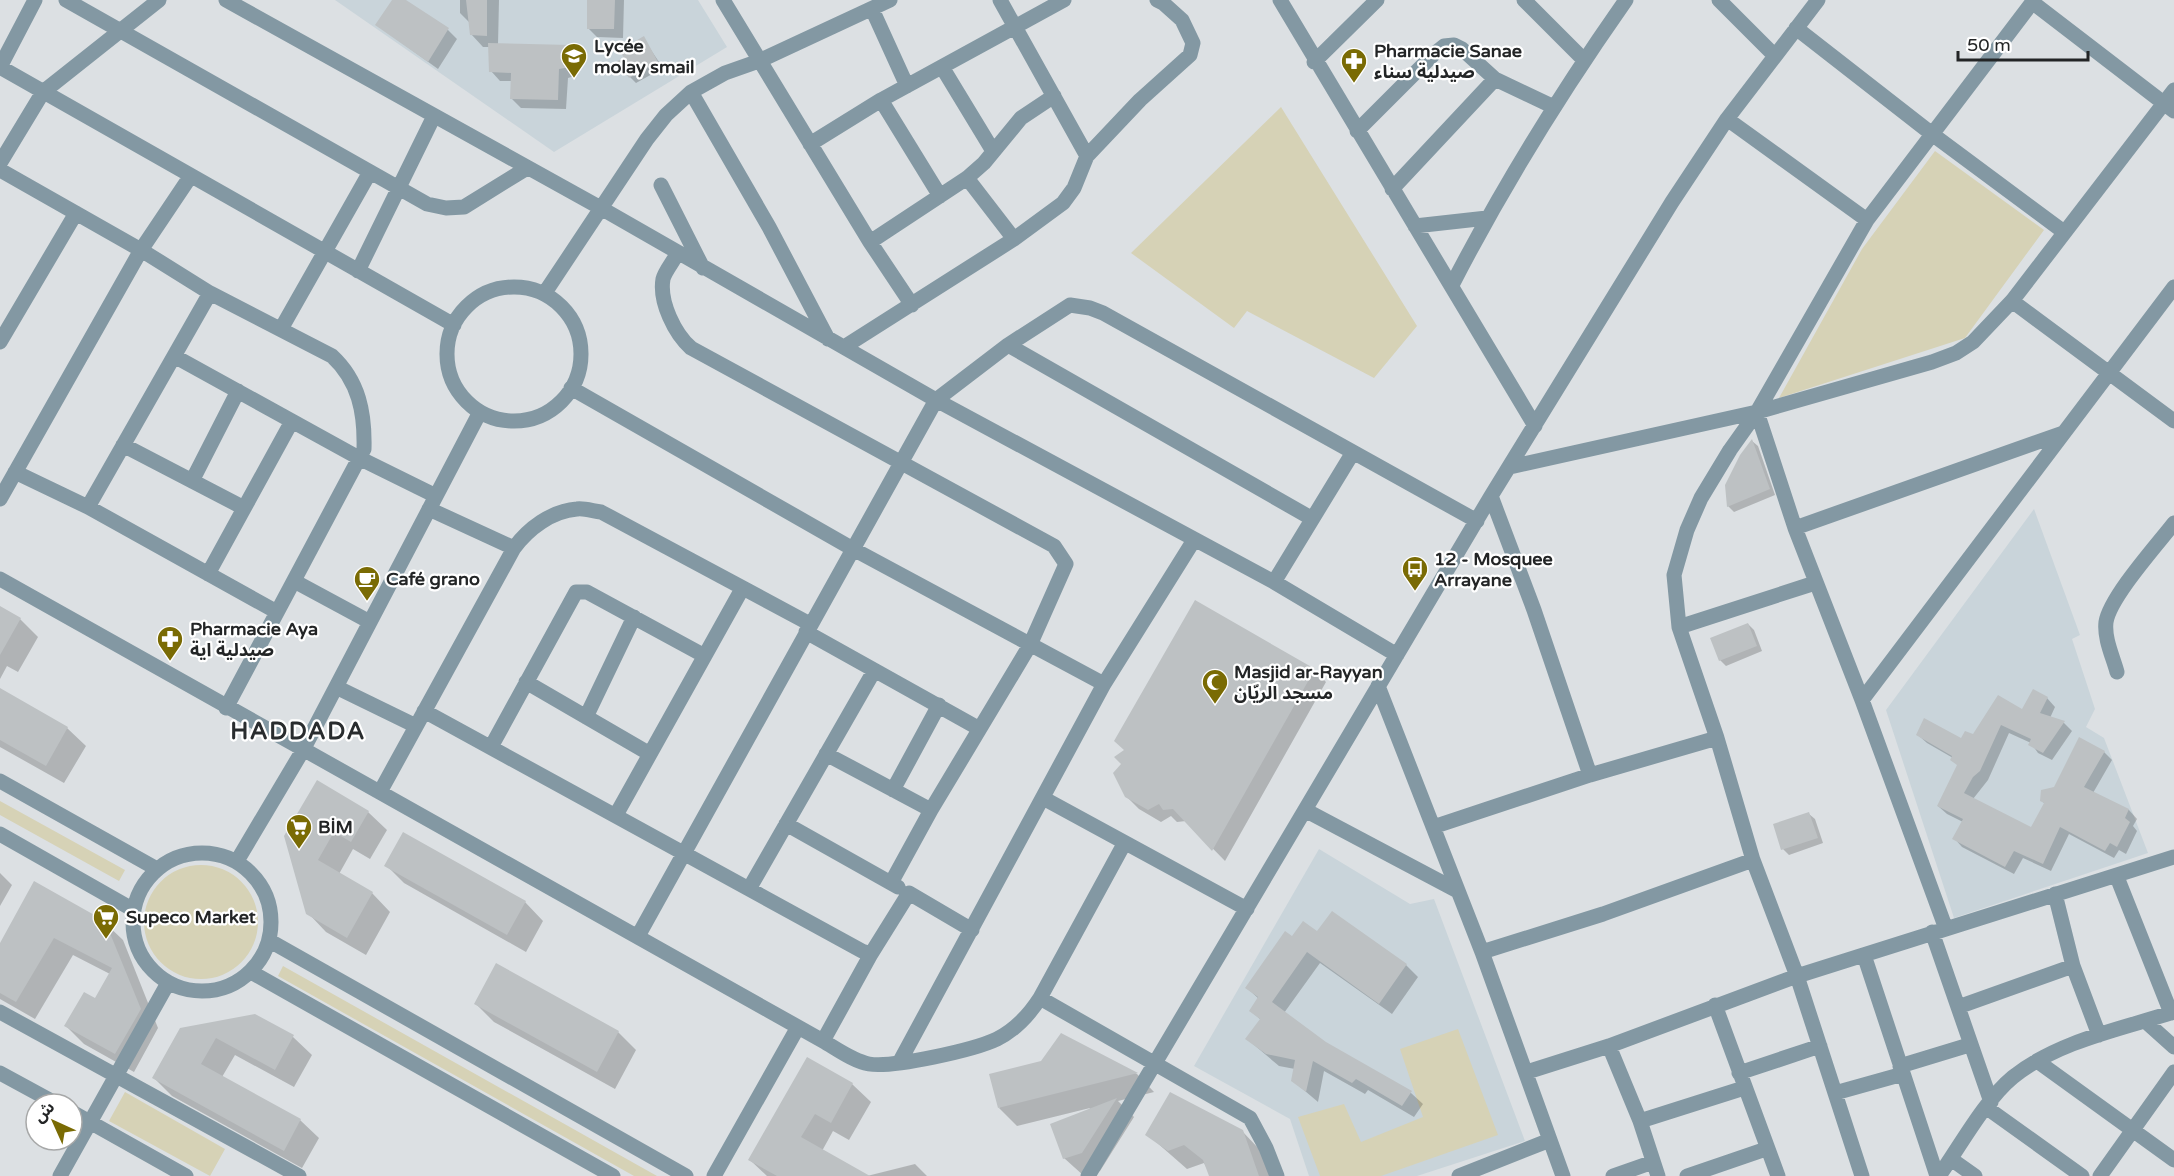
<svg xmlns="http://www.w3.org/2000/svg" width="2174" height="1176" viewBox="0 0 2174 1176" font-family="'Varela Round','Noto Sans Arabic',sans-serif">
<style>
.built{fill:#c9d4da}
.green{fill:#d6d2b6}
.shadow{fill:#0003}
.building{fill:#bdc1c3}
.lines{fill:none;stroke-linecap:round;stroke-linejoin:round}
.minor{stroke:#8398a3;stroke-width:15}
.labels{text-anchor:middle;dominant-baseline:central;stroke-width:4.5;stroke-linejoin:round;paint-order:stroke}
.poi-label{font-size:18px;font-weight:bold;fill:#232526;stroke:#fff;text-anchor:start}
.district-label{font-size:24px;font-weight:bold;letter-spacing:1.5px;fill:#292c2e;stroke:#fff}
</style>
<rect width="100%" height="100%" fill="#dce0e3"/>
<!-- built -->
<path class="built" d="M335 0H698L727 47 554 152Z
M2034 509 2080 635 2072 639 2095 709 2086 727 2104 738 2148 853 1954 918 1886 710Z
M1319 849 1410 904 1434 899 1525 1141 1417 1176H1309L1290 1119 1194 1066Z"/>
<!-- green -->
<path class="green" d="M1281 107 1417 326 1374 378 1247 311 1234 328 1131 253Z
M1935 151 2044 230 1965 338 1779 398 1862 249Z
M0 801 125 870 119 881 0 815Z
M144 922a57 57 0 1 1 114 0a57 57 0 1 1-114 0Z
M283 966 657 1176H634L278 976Z
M1458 1029 1498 1135 1381 1176H1320L1298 1117 1344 1104 1361 1142 1423 1117 1400 1049Z
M125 1092 225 1149 210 1176 109 1121Z"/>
<!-- shadow -->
<path class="shadow" d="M394 0H403L448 30 457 39 438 69 377 25Z
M460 0H499L498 45 571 46 580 55 578 75 568 78 566 109 521 108 512 99 513 81H500L491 71 490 47H483L471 34 470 23 460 13Z
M589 0H624L623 38 597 37 588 28Z
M643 38 663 68 636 83 630 77 626 58 633 45Z
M1752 441 1758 446 1775 495 1734 512 1728 506Z
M0 608 20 619 38 637 18 672 7 666 0 679Z
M1748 624 1754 630 1762 651 1726 666 1720 660Z
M1314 670 1326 682 1225 861 1186 821 1177 822 1171 816 1161 822 1139 809 1126 796Z
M0 690 67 728 86 746 64 783 0 747Z
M2047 698 2055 707 2050 718 2064 723 2072 731 2052 760 2038 753 2031 743 2009 733 1988 780 1973 799 2032 829 2045 804 2041 800 2104 752 2112 760 2093 793 2129 810 2137 819 2133 826 2137 831 2126 854 2119 850 2114 858 2069 834 2051 871 2023 858 2014 874 1962 847 1954 838 1963 822 1947 814 1938 806 1958 766 1953 758 1927 743 1918 735 1962 740Z
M368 812 387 830 370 859 353 849 339 874 372 893 390 912 366 955 326 932 308 913 286 837Z
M1809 814 1815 819 1823 843 1789 855 1783 849Z
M403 834 525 902 543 921 526 952 404 883 386 865Z
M0 873 12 885 0 906Z
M1332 913 1406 965 1418 977 1392 1014 1320 963 1284 1013 1325 1043 1411 1093 1423 1104 1414 1117 1368 1090 1365 1094 1324 1071 1318 1102 1292 1080 1295 1069 1279 1066 1247 1039 1261 1020 1251 1011 1259 999 1247 988 1293 938 1318 933Z
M104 922 123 940 158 1028 134 1072 84 1044 66 1026 95 1000 110 974 73 955 35 1019 0 999V945Z
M476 1004 618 1032 636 1050 615 1089 494 1022Z
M255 1016 293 1037 312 1055 294 1087 235 1055 222 1077 300 1120 319 1138 302 1168 172 1096 154 1078 181 1030Z
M1061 1035 1137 1074 1154 1092 1118 1101 1134 1117 1100 1171 1084 1176 1064 1158 1090 1108 1017 1126 999 1108 1042 1062Z
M852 1084 871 1102 849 1140 833 1131 822 1151 867 1176 915 1164 927 1176H767L750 1160Z
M1242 1131 1260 1150 1270 1176H1211L1204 1163 1187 1169 1147 1134Z"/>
<!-- building -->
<path class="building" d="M392 0H406L449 28 428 62 375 25Z
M466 0H487V36L470 35Z
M587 0H615L614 29H587Z
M644 36 658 62 629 78 617 61 624 58 617 46 629 39 632 43Z
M488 43 571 45 570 67 559 69 558 100 510 99 511 73 489 72Z
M1752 439 1770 489 1727 507 1725 485 1740 455Z
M1195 600 1315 669 1212 851 1173 809 1163 810 1159 804 1148 810 1125 797 1113 773 1121 764 1114 757 1124 750 1114 741Z
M0 606 21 618 0 655Z
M1748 623 1757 646 1719 661 1710 638Z
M0 688 68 727 46 766 0 740Z
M2033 689 2048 697 2040 713 2065 721 2043 753 2028 745 2031 739 2001 725 1980 771 1973 777 1964 793 2031 827 2044 803 2040 801 2041 790 2054 787 2079 737 2105 751 2084 787 2129 809 2125 818 2130 822 2117 847 2110 843 2105 851 2060 827 2043 864 2014 851 2005 867 1952 839 1963 819 1937 806 1957 765 1950 760 1952 756 1916 735 1924 718 1961 738 1965 731 1973 734 1998 695 2022 709Z
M317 780 369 811 351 842 334 832 318 860 373 892 347 938 306 914 284 836Z
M1809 812 1818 838 1781 850 1773 824Z
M403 832 526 901 507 935 384 866Z
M34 881 105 921 141 1009 115 1054 64 1026 84 992 95 998 112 968 54 938 16 1002 0 993V943Z
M1332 911 1407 964 1379 1004 1307 952 1272 1002 1326 1042 1412 1091 1402 1106 1356 1079 1352 1083 1313 1061 1306 1092 1291 1081 1295 1060 1266 1054 1245 1039 1260 1019 1249 1011 1258 997 1245 988 1285 931 1292 936 1303 921 1317 931Z
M496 963 619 1031 597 1072 474 1004Z
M255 1014 294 1035 275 1070 216 1038 201 1064 301 1119 284 1151 152 1078 180 1028Z
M1061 1033 1138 1073 998 1108 989 1074 1041 1061Z
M807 1057 853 1083 831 1123 815 1114 801 1137 870 1176H777L748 1160Z
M1170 1092 1243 1130 1259 1176H1209L1203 1160 1184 1145 1168 1151 1145 1135Z
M1117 1098 1082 1153 1063 1159 1050 1124Z"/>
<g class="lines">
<!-- minor -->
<path class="minor" d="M66 0 427 204 446 208 464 207 527 168
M226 0 599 207 936 400 1274 582 1397 655
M723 0 870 242 912 305
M1000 0 1087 156
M1280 0 1535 426
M1524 0 1584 60
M1719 0 1774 55
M2032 2 2174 111
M872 9 907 86
M1796 28 1932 134 2064 232
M1314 62 1377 0
M0 67 454 325
M0 67 35 0
M942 67 993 151
M691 92 769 227 828 339
M881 100 940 196
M1727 119 1867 220
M1357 131 1434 54 1444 46 1454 45 1462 49 1495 79 1554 107
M810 144 881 100 1064 0
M0 163 43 92 159 0
M0 170 141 250 210 293 332 356C359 381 365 413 364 449L226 708
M967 178 1014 239
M661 185 703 268
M1392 189 1495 79
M1415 226 1487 218
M870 242 967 178 984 163 1021 118 1054 96
M677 254C673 262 665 271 663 279 659 302 675 334 691 348L1054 546 1066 564 1030 645 931 810 891 883
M358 271 434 116
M1452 285C1503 186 1562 91 1626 0
M447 354a67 67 0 1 1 134 0a67 67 0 1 1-134 0Z
M544 294 647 139 666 115 691 92 725 73 759 61 890 0
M2012 301 2174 421
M281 329 370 172
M0 342 76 213
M1008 345 1311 518
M844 347 1014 239 1063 203 1074 188 1087 156 1140 100 1190 55 1193 43 1182 20 1163 3 1157 0
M174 356 359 458 436 496
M571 388 853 549 1104 684
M1757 412 1795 528 1862 700 1946 929
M123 445 244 508
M1510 467 1757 412 1932 362 1956 353 1973 342 2012 301 2174 90
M15 472 88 507 277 612
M192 481 238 391
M1491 496 1534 610 1590 775
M0 499 141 250 190 177
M88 507 210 293
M429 509 514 548
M1795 528 2063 433
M208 574 292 421
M0 579 823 1041C837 1049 853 1061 869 1064 893 1068 974 1050 997 1039 1015 1030 1029 1015 1040 998L1124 844
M294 581 370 622
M1274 582 1352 454
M1679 627 1815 583
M806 632 978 728
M2117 672C2113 657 2104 639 2106 622 2110 597 2157 545 2174 523
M526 682 650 754
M1378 686 1482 952 1563 1176
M336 687 416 726
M1862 700 2174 287
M424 711 862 951 871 954 909 893 972 930
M586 717 634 617
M491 747 576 592H587L703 655
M826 754 931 810
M0 781 157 869
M893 790 939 705
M380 792 514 548C528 529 551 511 577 509 584 508 593 511 601 512L810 624
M1043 798 1247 909
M1305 810 1456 890
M616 815 742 589
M786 824 898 887
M1433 827 1590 775 1717 738
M0 834 132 909
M133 922a69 69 0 1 1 138 0a69 69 0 1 1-138 0Z
M237 861 303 750 480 412
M2117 877 2171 1013
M749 889 874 671
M2055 894 2073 966 2099 1035
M1932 932 1991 1102
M638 936 936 400 1008 345 1070 305 1090 308 1103 313 1477 521
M270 941 686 1176
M1482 952 1603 914 1753 860
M1864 955 1937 1176
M251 972 613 1176
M1040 998 1250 1118 1266 1148 1277 1176
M1715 1005 1778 1176
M1958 1007 2073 966
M0 1012 299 1176
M2145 1021 2174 1047
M823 1041 871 954
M1609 1046 1640 1121 1658 1176
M2037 1061 2174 1160
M899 1063 1104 684 1194 540
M1900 1066 1969 1045
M1527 1072 1609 1046 1797 976 2174 857
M0 1073 57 1104
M1739 1073 1820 1046
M1835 1093 1903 1074
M1987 1108 2082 1176
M72 1112 186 1176
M1640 1121 1744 1088
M1951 1159 1975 1176
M60 1176 168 983
M714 1176 798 1027
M1088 1176 1491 496 1672 202 1727 119 1818 0
M1459 1176 1550 1140
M1613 1176 1653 1162
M1687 1176 1766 1149
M1862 1176 1797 976 1753 860 1717 738 1679 627 1674 575 1687 530 1701 498 1730 450 1757 412 1867 220 2034 0
M1939 1176C1960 1146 1985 1100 2013 1077 2058 1041 2121 1029 2174 1012
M2100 1176 2174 1072"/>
</g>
<!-- icons -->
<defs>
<g id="school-pin" transform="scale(1.35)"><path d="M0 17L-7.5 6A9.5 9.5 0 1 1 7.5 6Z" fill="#7a6b04" stroke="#fff"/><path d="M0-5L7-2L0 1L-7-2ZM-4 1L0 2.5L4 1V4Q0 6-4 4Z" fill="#fff"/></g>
<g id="pharmacy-pin" transform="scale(1.35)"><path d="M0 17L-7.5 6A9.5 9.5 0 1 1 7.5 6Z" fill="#7a6b04" stroke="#fff"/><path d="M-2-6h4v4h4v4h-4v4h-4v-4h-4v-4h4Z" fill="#fff"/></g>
<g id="bus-pin" transform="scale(1.35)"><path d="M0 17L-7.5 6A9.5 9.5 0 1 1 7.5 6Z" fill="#7a6b04" stroke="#fff"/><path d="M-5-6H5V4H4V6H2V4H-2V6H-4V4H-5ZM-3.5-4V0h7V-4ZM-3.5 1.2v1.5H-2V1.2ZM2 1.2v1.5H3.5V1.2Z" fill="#fff"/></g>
<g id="cafe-pin" transform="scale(1.35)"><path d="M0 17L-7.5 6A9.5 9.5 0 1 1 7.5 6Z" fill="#7a6b04" stroke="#fff"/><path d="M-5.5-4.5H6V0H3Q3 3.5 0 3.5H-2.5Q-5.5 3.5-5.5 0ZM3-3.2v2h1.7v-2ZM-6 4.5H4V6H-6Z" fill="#fff"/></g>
<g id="mosque-pin" transform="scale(1.35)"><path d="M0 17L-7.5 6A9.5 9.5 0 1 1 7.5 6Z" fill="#7a6b04" stroke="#fff"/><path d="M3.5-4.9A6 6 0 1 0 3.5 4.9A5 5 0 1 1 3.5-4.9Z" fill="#fff"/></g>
<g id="supermarket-pin" transform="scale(1.35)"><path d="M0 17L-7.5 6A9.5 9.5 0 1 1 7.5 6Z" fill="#7a6b04" stroke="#fff"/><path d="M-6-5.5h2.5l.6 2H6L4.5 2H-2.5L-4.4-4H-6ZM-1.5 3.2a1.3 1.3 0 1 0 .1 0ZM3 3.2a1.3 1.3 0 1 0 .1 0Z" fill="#fff"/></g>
</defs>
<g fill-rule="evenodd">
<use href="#school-pin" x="574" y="56"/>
<use href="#pharmacy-pin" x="1354" y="61"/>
<use href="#bus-pin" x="1415" y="569"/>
<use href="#cafe-pin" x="367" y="579"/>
<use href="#pharmacy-pin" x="170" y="639"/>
<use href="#mosque-pin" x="1215" y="682"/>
<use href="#supermarket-pin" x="299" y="827"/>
<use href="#supermarket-pin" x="106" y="917"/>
</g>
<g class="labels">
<!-- poi labels -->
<g class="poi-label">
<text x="594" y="46">Lycée<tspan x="594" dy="21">molay smail</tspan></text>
<text x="1374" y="51">Pharmacie Sanae<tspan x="1374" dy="21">صيدلية سناء</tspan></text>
<text x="1434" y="559">12 - Mosquee<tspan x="1434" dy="21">Arrayane</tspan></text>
<text x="386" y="579">Café grano</text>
<text x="190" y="629">Pharmacie Aya<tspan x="190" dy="21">صيدلية اية</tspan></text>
<text x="1234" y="672">Masjid ar-Rayyan<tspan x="1234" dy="21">مسجد الريّان</tspan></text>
<text x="318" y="827">BİM</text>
<text x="126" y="917">Supeco Market</text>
</g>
<!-- district labels -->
<g class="district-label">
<text x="298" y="731">HADDADA</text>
</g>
</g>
<!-- north arrow -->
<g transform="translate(54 1122) rotate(315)"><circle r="28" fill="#ffffff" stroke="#a7a8a8" stroke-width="1.5"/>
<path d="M0-4.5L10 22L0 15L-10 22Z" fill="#7a6b04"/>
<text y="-9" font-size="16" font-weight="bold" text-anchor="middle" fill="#232526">ش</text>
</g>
<!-- scale -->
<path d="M1958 51v9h130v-9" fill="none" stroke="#232526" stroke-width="3"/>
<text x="1967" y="51" font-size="18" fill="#232526" stroke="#ffffff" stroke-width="4.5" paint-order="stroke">50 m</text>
</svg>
